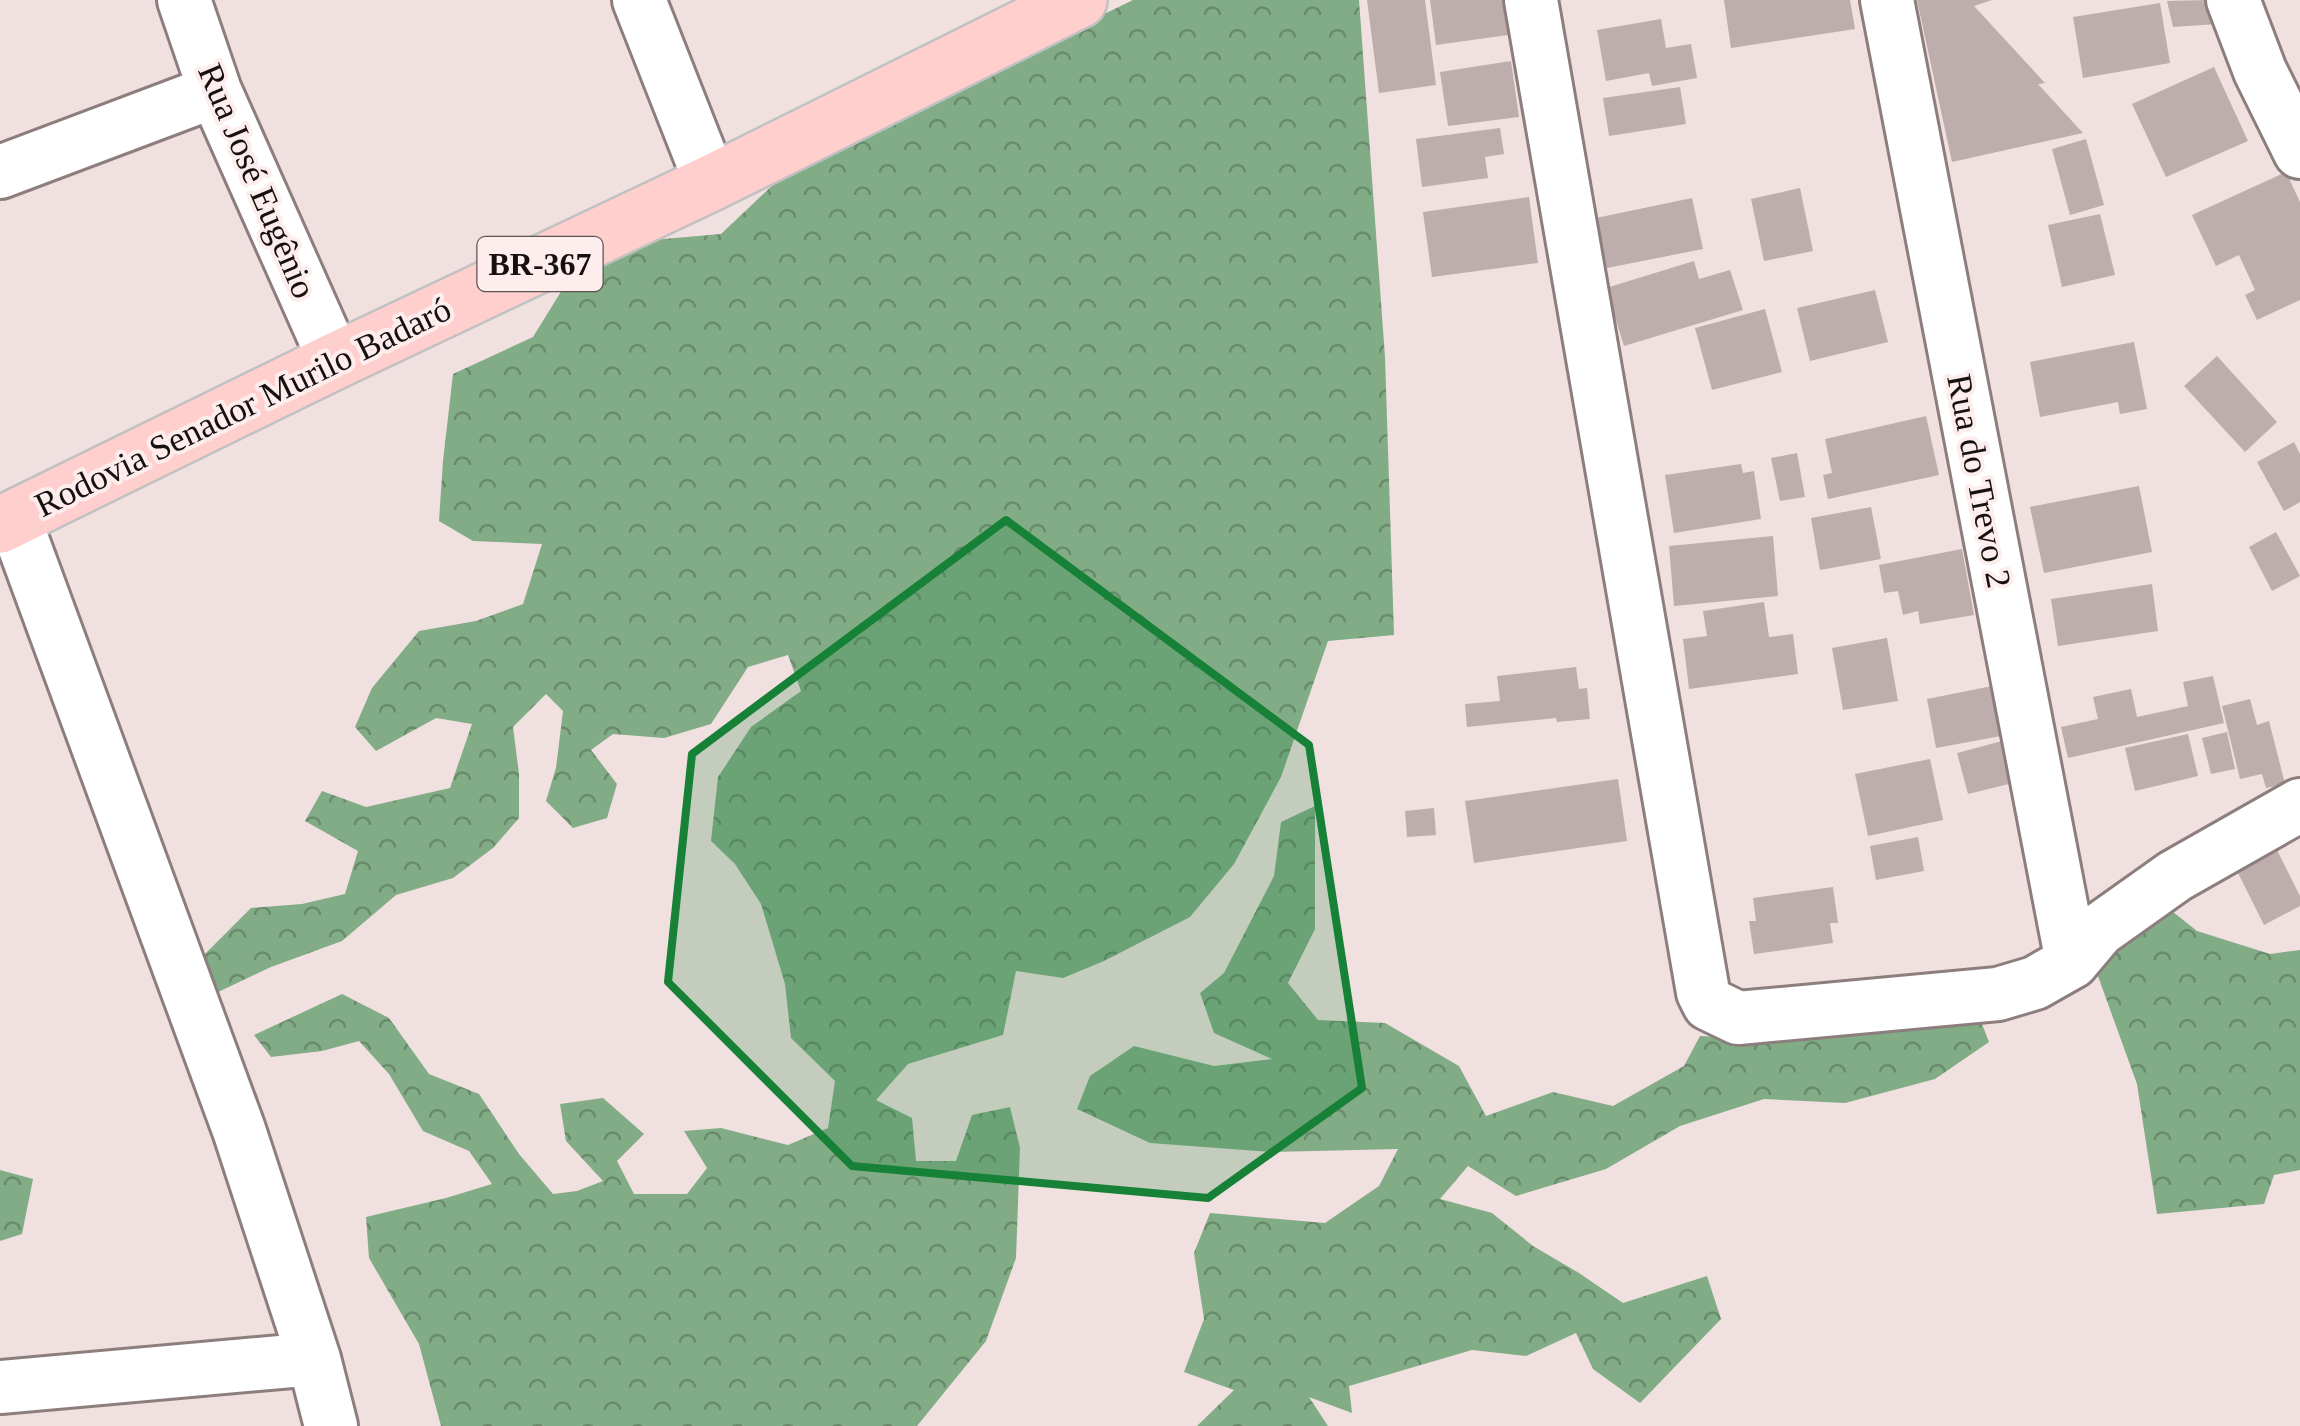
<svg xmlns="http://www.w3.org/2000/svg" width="2300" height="1426" viewBox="0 0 2300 1426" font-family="Georgia,serif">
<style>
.forest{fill:url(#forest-crowns)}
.building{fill:#bdadac}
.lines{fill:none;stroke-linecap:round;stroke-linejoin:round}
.minor-casing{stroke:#8d7e7e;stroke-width:58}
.major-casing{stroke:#c2c1c1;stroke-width:60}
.minor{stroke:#fff;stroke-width:52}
.major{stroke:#ffcfce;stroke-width:55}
.marked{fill:#168137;fill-opacity:0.2;stroke:#168137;stroke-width:8;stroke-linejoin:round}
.labels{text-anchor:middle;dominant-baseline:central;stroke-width:8;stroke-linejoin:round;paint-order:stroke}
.shield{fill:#feeded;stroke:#5c5352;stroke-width:2.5}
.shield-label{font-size:32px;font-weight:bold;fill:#161110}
.street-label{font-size:35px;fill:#161110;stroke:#feeded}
</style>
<defs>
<pattern id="forest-crowns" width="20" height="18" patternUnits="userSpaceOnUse" patternTransform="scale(2.5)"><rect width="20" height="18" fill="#81ac86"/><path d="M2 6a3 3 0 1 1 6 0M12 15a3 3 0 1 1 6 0" fill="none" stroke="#698b6c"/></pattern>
</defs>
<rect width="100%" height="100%" fill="#f0e0df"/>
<!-- forest -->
<path class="forest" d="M1133 0H1359L1385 357 1394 635 1328 641 1281 777 1234 864 1190 917 1104 961 1063 978 1016 971 1003 1035 908 1064 876 1100 912 1118 916 1161H956L972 1115 1010 1107 1020 1148 1016 1258 986 1341 917 1426H441L419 1344 369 1258 366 1217 446 1198 492 1184 469 1151 423 1131 389 1074 359 1041 322 1051 271 1057 254 1035 342 994 389 1018 429 1074 479 1094 519 1154 553 1194 577 1191 603 1181 566 1141 560 1104 603 1098 644 1134 617 1161 634 1194H687L707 1168 684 1131 721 1128 788 1145 828 1128 835 1081 791 1038 785 984 761 904 735 864 711 841 718 777 751 727 801 691 788 655 748 667 711 724 664 738 613 734 591 750 617 784 607 818 573 828 546 801 556 768 563 711 546 694 513 727 519 774V818L493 848 453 878 396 895 342 941 271 967 214 994 201 958 251 908 302 904 345 894 358 851 305 821 322 791 366 807 450 788 472 724 436 718 376 751 355 727 372 688 419 631 476 621 523 604 542 544 473 541 439 521 443 461 453 374 533 337 570 277 640 241 721 234 795 164Z
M1315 806V929L1288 983 1318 1020 1385 1023 1459 1066 1486 1116 1553 1092 1613 1106 1684 1066 1700 1036 1764 1039 1979 1016 1989 1042 1935 1079 1845 1103 1764 1099 1680 1126 1606 1169 1516 1196 1468 1166 1440 1199 1492 1213 1533 1246 1579 1273 1623 1303 1707 1276 1721 1319 1640 1403 1593 1369 1576 1333 1526 1356 1472 1350 1349 1386 1352 1413 1309 1397 1328 1426H1197L1234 1390 1184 1372 1204 1319 1194 1253 1210 1213 1325 1223 1379 1186 1398 1149 1271 1152 1150 1143 1077 1109 1090 1076 1134 1046 1214 1066 1272 1059 1214 1033 1200 993 1224 973 1274 876 1281 822Z
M2163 904 2197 931 2270 954 2300 950V1170L2274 1175 2264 1204 2157 1214 2137 1084 2090 954Z
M0 1170 33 1179 22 1234 0 1241Z"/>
<!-- building -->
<path class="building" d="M1367 0H1425L1436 85 1379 93Z
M1430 0H1503L1508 35 1436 45Z
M1724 0H1850L1855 29 1731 48Z
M1917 0H1992L1974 6 2045 83 2038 84 2083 133 1952 162Z
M2207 0 2217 24 2173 27 2167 1Z
M2160 3 2170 63 2083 78 2073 17Z
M1661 19 1666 48 1691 44 1697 78 1652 86 1649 73 1606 81 1597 30Z
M1511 61 1519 117 1448 126 1440 72Z
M2214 67 2248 141 2166 177 2132 104Z
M1680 87 1686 124 1609 136 1603 98Z
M1500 128 1504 154 1485 157 1488 178 1422 187 1416 139Z
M2086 139 2104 205 2070 215 2052 149Z
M2286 172 2300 202V300L2257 320 2245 295 2255 290 2239 255 2216 266 2192 215Z
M1800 188 1813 251 1764 261 1751 199Z
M1529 197 1538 263 1432 277 1423 212Z
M1692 198 1703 249 1607 268 1596 218Z
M2100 214 2115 275 2062 287 2048 225Z
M1694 261 1699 279 1730 270 1743 310 1624 346 1606 288Z
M1875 290 1888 342 1810 361 1797 308Z
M1765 309 1782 372 1712 390 1695 328Z
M2134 342 2147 409 2120 414 2118 402 2040 417 2030 362Z
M2217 356 2277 422 2245 452 2184 386Z
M1926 416 1939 475 1828 499 1823 475 1832 473 1825 439Z
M2294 442 2300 454V502L2284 511 2257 462Z
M1797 453 1805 497 1780 501 1771 458Z
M1741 464 1743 473 1754 471 1761 519 1674 533 1665 475Z
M2139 486 2152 552 2044 573 2030 507Z
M1871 507 1881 559 1820 570 1811 518Z
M2276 532 2300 576 2272 591 2249 547Z
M1773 536 1778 596 1674 606 1669 546Z
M1962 549 1974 615 1920 624 1918 611 1903 615 1898 591 1884 593 1879 565Z
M2152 584 2158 631 2058 646 2051 599Z
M1764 602 1769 637 1793 634 1798 674 1689 689 1683 639 1707 636 1703 611Z
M1887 638 1898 701 1843 710 1832 648Z
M1576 667 1579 689 1587 688 1590 719 1557 722 1556 718 1467 727 1465 704 1500 701 1497 676Z
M2213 676 2224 723 2068 758 2061 727 2098 719 2093 697 2131 689 2137 717 2188 706 2183 682Z
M1992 686 2001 736 1936 748 1927 699Z
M2250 699 2257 725 2269 721 2285 784 2266 788 2262 774 2240 779 2222 706Z
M2227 732 2235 769 2211 774 2202 738Z
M2188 734 2198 776 2135 791 2125 748Z
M2002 741 2013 783 1968 794 1957 753Z
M1930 759 1943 820 1868 836 1855 774Z
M1618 779 1627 841 1474 863 1465 801Z
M1434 808 1436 835 1407 837 1405 811Z
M1918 837 1924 871 1876 880 1870 846Z
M2273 842 2300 896V906L2264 925 2233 863Z
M1833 887 1838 923H1830L1833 943 1754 954 1749 921H1756L1753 898Z"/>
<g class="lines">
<!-- minor casing -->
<g class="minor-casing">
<path id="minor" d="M184 0 215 91 335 361
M639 0 711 183
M1531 0 1703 992 1709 1004 1738 1018 1998 994 2035 983 2072 962 2099 930 2175 876 2300 805
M1887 0 2072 962
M2233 0 2260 71 2300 152
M0 172 215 91
M14 518 239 1130 314 1359 331 1426
M0 1387 314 1359"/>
</g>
<!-- major casing -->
<g class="major-casing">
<path id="major" d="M0 525 335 361 711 183 1079 0"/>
</g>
<!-- minor -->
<use href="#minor" class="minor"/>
<!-- major -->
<use href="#major" class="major"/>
</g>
<!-- marked area -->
<path class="marked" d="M1006 520 1309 745 1362 1088 1208 1198 852 1166 668 982 692 754Z"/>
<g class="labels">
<!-- shield labels -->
<rect class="shield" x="477.5" y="237" width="125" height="54" rx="8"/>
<g class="shield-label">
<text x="540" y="264">BR-367</text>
</g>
<!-- street labels -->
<g class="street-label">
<text transform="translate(257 181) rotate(67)">Rua José Eugênio</text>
<text transform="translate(243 407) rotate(-26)">Rodovia Senador Murilo Badaró</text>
<text transform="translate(1979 481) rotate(79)">Rua do Trevo 2</text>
</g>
</g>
</svg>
